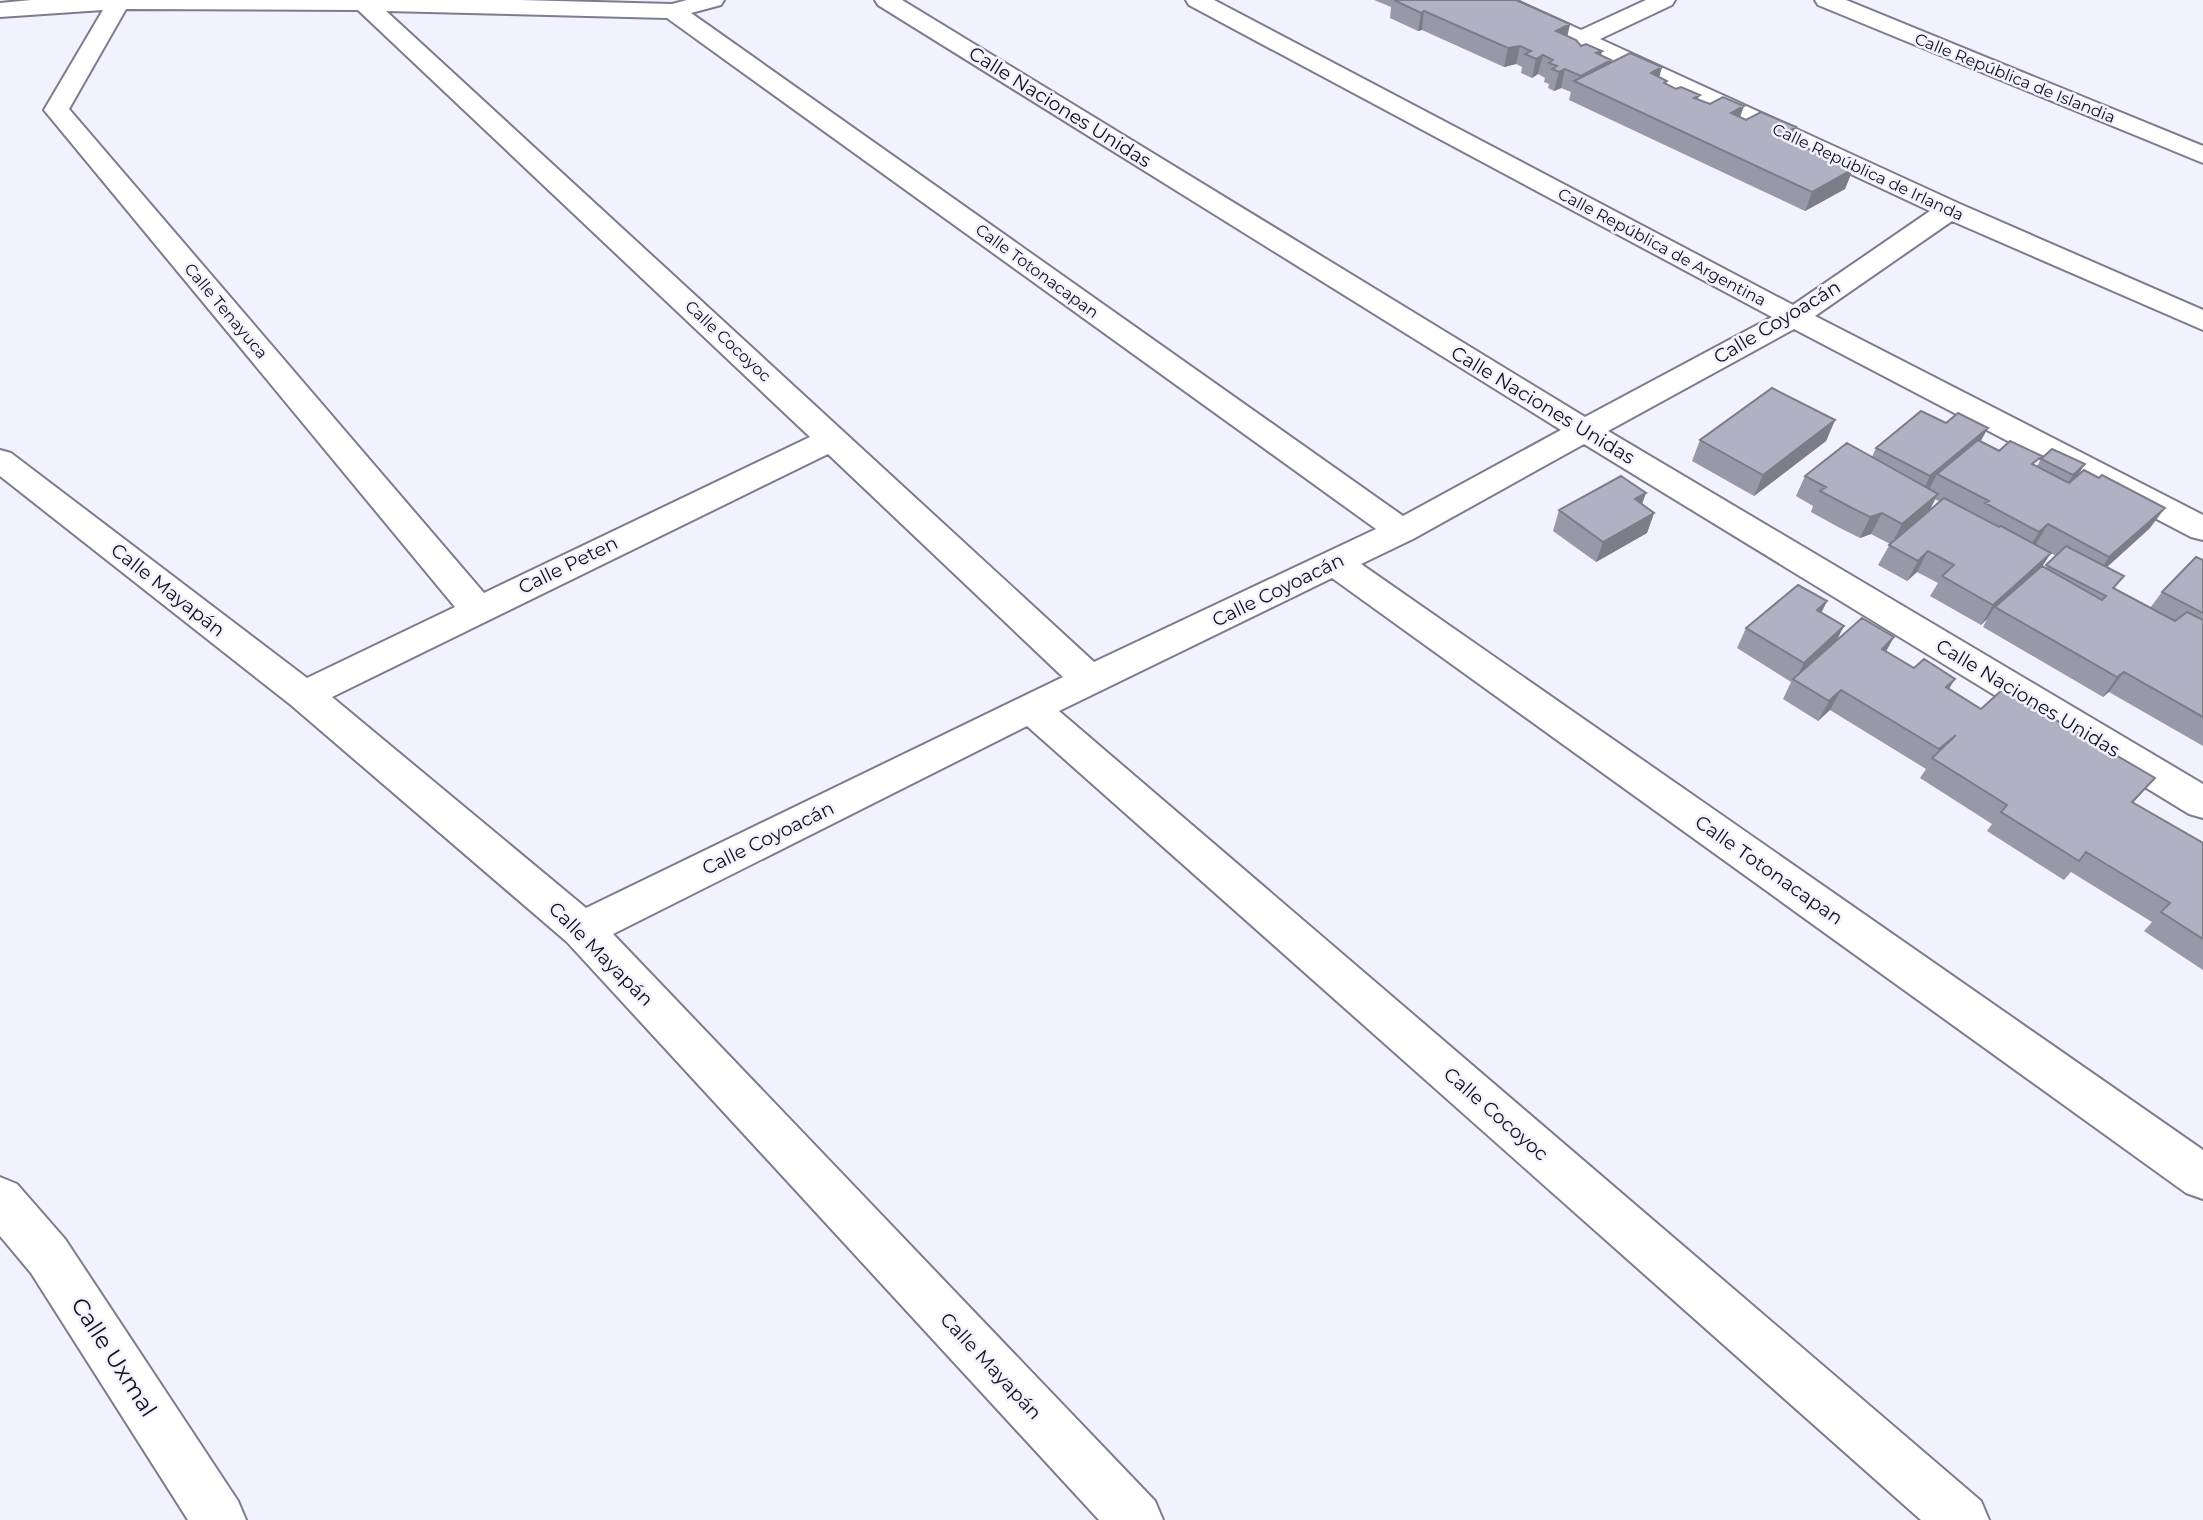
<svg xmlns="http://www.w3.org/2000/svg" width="2203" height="1520" viewBox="0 0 2203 1520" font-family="Montserrat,sans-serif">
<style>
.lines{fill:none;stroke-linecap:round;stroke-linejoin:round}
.minor-casing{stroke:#7d7b8d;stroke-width:4}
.minor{fill:#fff;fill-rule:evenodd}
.wall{fill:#9998a9;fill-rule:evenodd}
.shaded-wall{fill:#7d7c89}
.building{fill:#b2b1c4;stroke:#7d7c89;stroke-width:2}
.labels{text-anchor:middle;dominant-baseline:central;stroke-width:5;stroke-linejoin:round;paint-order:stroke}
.far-street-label{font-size:16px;fill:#111017;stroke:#f2f1fe}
.street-label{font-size:19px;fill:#111017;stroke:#f2f1fe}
.near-street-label{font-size:23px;fill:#111017;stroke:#f2f1fe}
</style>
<rect width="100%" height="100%" fill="#f2f1fe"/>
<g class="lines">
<!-- minor casing -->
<g class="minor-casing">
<path id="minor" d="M31 0H520L672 4 687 0H724L721 5 691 13 1403 516 1561 430 878 5 875 0H902L1585 417 1772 317 1189 5 1186 0H1214L1793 305 1930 211 1489 5 1486 0H1515L1581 30 1646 0H1675L1672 5 1600 39 1960 204 2203 310V330L1952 221 1815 316 2203 515V540L2191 537 1794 329 1608 431 2203 784V818L2189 814 1584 444 1413 539 1361 564 2203 1150V1199L2186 1193 1332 578 1059 711 1981 1501 1989 1520H1921L1027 726 613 934 1155 1501 1163 1520H1099L567 942 291 705 0 476V450L11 453 307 678 455 607 44 110 103 10 0 17V3ZM126 9 358 10 810 437 484 593 69 109ZM386 11 667 18 1376 529 1094 662ZM828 454 1063 677 586 908 332 697Z
M1815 0H1846L2203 146V163L1818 5Z
M0 1177 17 1184 65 1239 238 1501 246 1520H188L31 1273 0 1236Z"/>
</g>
<!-- minor -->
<use href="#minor" class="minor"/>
</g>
<!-- wall -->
<path class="wall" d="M1374 0H1516L1570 24 1567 36 1581 46 1602 51 1601 55 1611 63 1660 77 1667 81 1666 84 1676 89 1700 95 1698 99 1792 139 1814 152 1838 162 1853 169 1845 189 1805 211 1569 100 1571 92 1561 88 1554 91 1548 88 1549 84 1544 82 1545 78 1538 74 1532 78 1521 73 1522 67 1516 64 1504 67 1422 30 1418 31 1390 18 1391 7Z
M1835 420 1826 441 1754 496 1692 461 1700 440Z
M1980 441 2037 466 2041 459 2079 474 2150 528 2107 567 2116 589 2150 608 2162 592 2203 560V746L2109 692 2103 697 1983 627 1987 619 1981 625 1930 596 1938 583 1917 572 1907 581 1878 565 1890 544 1871 534 1860 538 1840 528 1811 512 1813 506 1796 496 1805 476 1872 457 1876 448ZM1935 499 1940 502 1929 511ZM2051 553 2056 556 2045 568 2042 566Z
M1642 504 1654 513 1647 533 1596 562 1553 531 1559 510Z
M1827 601 1821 612 1837 640 1886 652 2134 803 2203 843V970L2144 931 2152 922 2071 872 2064 880 1987 831 1992 824 1920 778 1926 769 1830 710 1818 721 1783 699 1791 682 1737 648 1746 628Z"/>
<!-- shaded-wall -->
<path class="shaded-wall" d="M1424 11 1422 30 1418 31 1421 13Z
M1570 24 1566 42 1556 31Z
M1520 46 1516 64 1504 67 1508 48Z
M1602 51 1598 67 1611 60 1606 79 1579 83 1581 76 1596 53Z
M1543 55 1538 74 1532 78 1536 59Z
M1662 67 1657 86 1651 73Z
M1565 69 1561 88 1554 91 1559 72Z
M1744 106 1737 126 1731 113Z
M1796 127 1789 147 1784 134Z
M1853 169 1845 189 1805 211 1812 192Z
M1835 420 1826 441 1754 496 1763 475Z
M1988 428 1977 448 1937 474 1930 488 1920 497 1930 476Z
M2085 464 2072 485 2060 495 2073 475Z
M1646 493 1639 513 1635 499Z
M1938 494 1927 515 1891 545 1902 524Z
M2165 508 2150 528 2096 577 2109 557Z
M1654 513 1647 533 1596 562 1603 542Z
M1882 513 1871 534 1860 538 1870 517Z
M2048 524 2036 544 2026 552 2039 532Z
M1928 551 1917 572 1907 581 1918 561Z
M2051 553 2038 573 1995 607 1987 619 1981 625 1993 605Z
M1827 601 1817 622V610Z
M1844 626 1834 646 1795 680 1804 663Z
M1894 637 1883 657 1882 649Z
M2124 672 2109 692 2103 697 2117 677Z
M1955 679 1943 699 1946 687Z
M1841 690 1830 710 1818 721 1829 701Z
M2155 778 2138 797 2116 822 2132 802Z"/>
<!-- building -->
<path class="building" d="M1394 0H1516L1570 24 1556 31 1576 40 1581 46 1586 44 1602 51 1596 53 1611 60 1581 76 1565 69 1559 72 1552 69 1557 66 1549 63 1553 60 1543 55 1536 59 1525 54 1531 51 1520 46 1508 48 1424 11 1421 13Z
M1630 53 1662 67 1651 73 1667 81 1664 83 1676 89 1681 87 1700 95 1694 98 1710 104 1723 97 1744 106 1731 113 1746 120 1761 112 1796 127 1784 134 1814 152 1819 150 1839 159 1836 161 1853 169 1812 192 1574 81Z
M1772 388 1835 420 1763 475 1700 440Z
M1921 411 1946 423 1958 413 1988 428 1930 476 1876 448Z
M1978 440 1999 451 2010 441 2042 456 2032 464 2069 483 2084 470 2099 478 2102 475 2165 508 2109 557 2048 524 2039 532 1985 503 1989 501 1937 474Z
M1847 443 1938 494 1902 524 1882 513 1870 517 1850 507 1820 491 1826 487 1805 476Z
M2052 449 2085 464 2073 475 2041 459Z
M1621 476 1646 493 1635 499 1654 513 1603 542 1559 510Z
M1944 498 1999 527 2001 526 2051 553 1993 605 1942 576 1954 565 1928 551 1918 561 1889 545Z
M2066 546 2124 576 2113 588 2175 621 2187 612 2203 620V717L2124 672 2117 677 1995 607 2042 566 2102 600 2106 596 2046 565Z
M2196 557 2203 560V613L2162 592Z
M1798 585 1827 601 1817 610 1844 626 1804 663 1746 628Z
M1862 618 1894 637 1882 649 1914 668 1924 659 1955 679 1946 687 1981 709 2003 689 2155 778 2132 802 2203 843V939L2161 912 2170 903 2086 852 2079 861 2001 812 2007 805 1932 758 1956 735 1939 749 1841 690 1829 701 1793 679Z"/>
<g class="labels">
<!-- far-street labels -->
<g class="far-street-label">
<text transform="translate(2015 78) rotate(22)">Calle República de Islandia</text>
<text transform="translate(1868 172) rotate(25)">Calle República de Irlanda</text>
<text transform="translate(1662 247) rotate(28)">Calle República de Argentina</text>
<text transform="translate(1037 271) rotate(36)">Calle Totonacapan</text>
<text transform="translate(226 311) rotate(50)">Calle Tenayuca</text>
<text transform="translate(728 341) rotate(43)">Calle Cocoyoc</text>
</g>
<!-- street labels -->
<g class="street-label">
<text transform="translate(1060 107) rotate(32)">Calle Naciones Unidas</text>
<text transform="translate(1777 322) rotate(-31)">Calle Coyoacán</text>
<text transform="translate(1543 405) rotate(31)">Calle Naciones Unidas</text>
<text transform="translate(568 565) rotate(-26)">Calle Peten</text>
<text transform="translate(168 590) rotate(38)">Calle Mayapán</text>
<text transform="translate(1278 590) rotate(-26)">Calle Coyoacán</text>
<text transform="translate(2028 698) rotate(31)">Calle Naciones Unidas</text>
<text transform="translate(768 838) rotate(-26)">Calle Coyoacán</text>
<text transform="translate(1769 870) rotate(35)">Calle Totonacapan</text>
<text transform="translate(601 954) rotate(45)">Calle Mayapán</text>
<text transform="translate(1496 1114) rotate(41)">Calle Cocoyoc</text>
<text transform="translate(991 1366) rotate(47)">Calle Mayapán</text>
</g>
<!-- near-street labels -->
<g class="near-street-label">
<text transform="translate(114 1357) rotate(57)">Calle Uxmal</text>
</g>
</g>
</svg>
